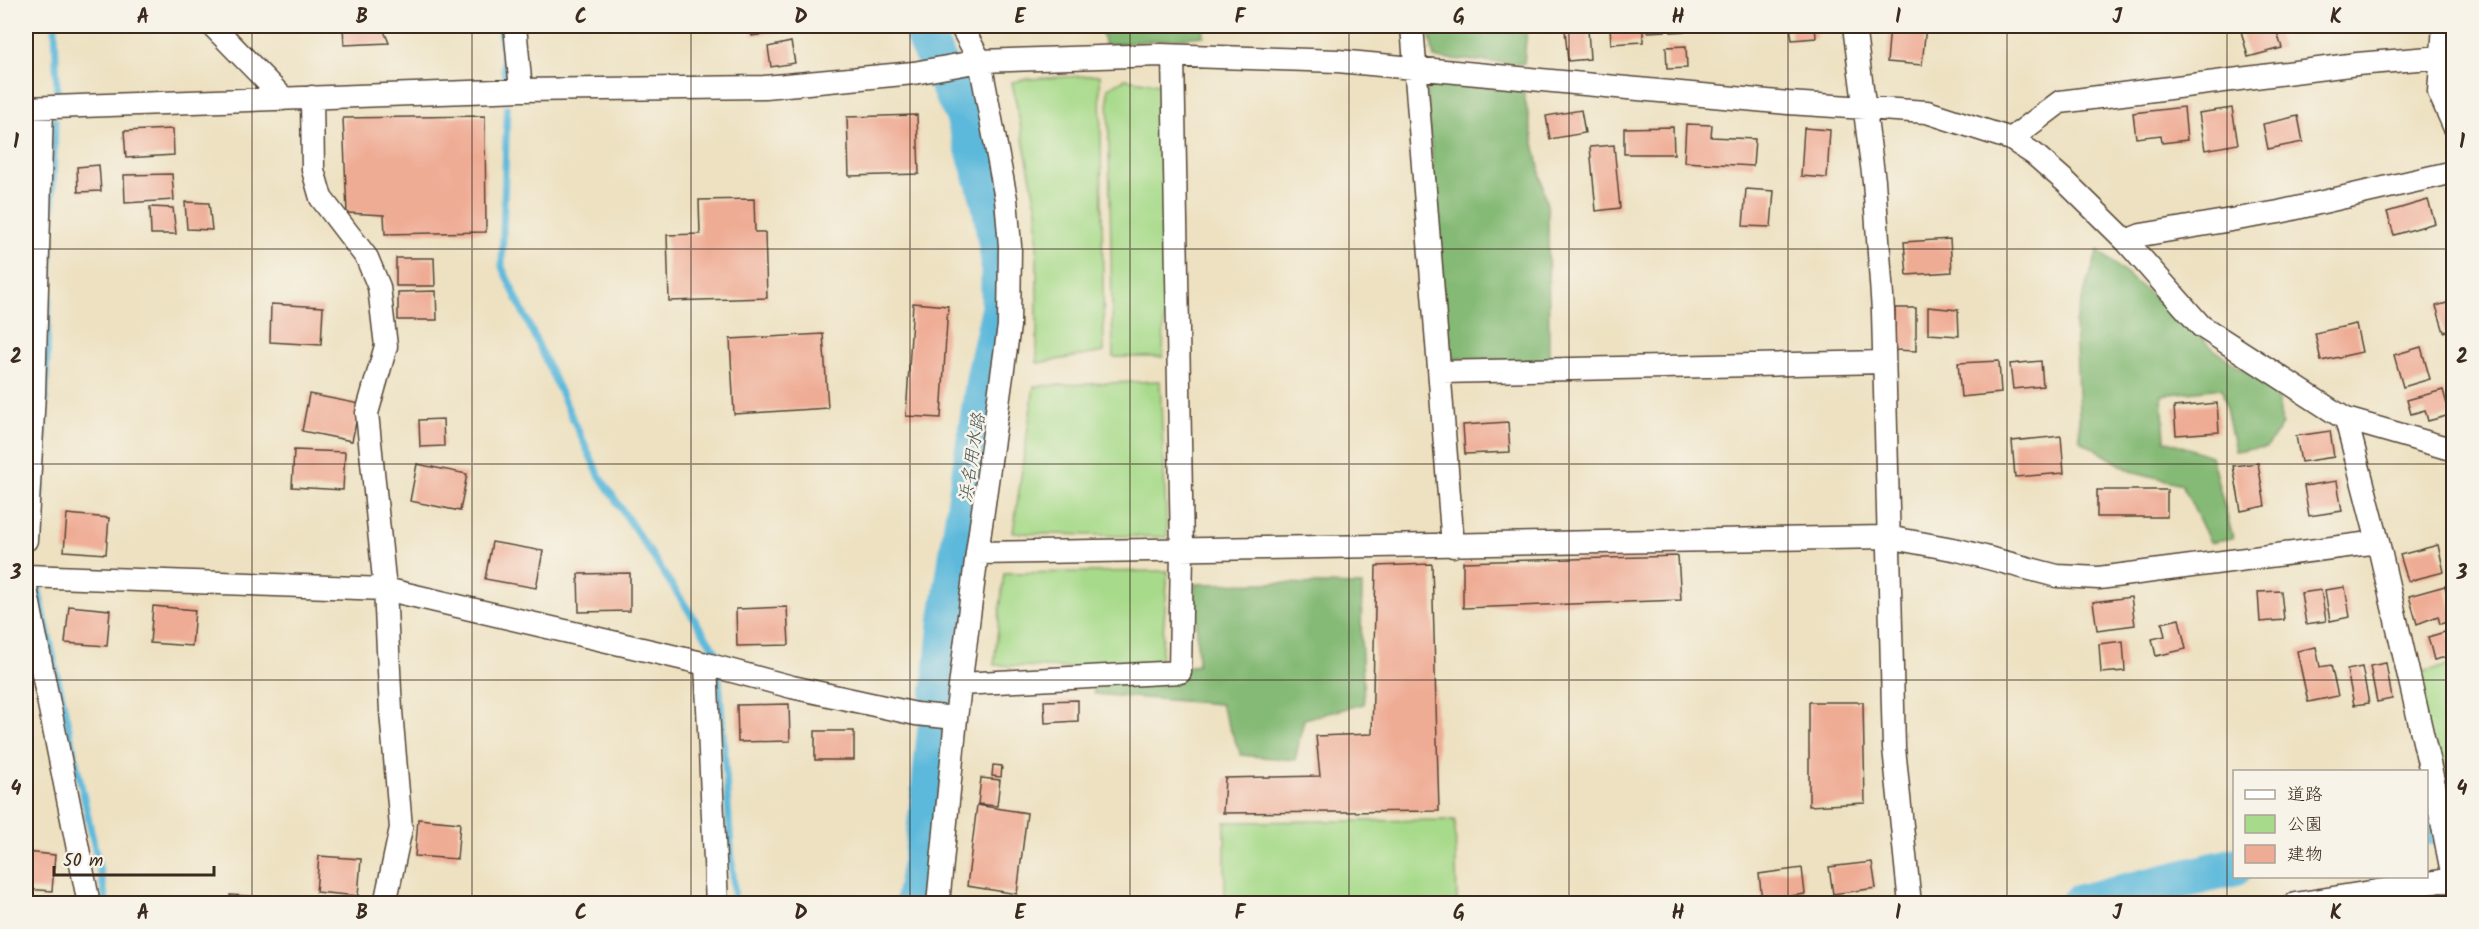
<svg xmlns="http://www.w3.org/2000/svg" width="2479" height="929" viewBox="0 0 2479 929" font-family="Kalam,'Klee One',sans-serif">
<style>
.green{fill:#a7da8a;stroke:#718254;stroke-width:1.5}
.forest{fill:#85ba76;stroke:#60724a;stroke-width:1.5}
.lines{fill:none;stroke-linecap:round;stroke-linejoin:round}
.stream{stroke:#5db9db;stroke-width:7}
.river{stroke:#5db9db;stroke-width:39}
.building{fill:#efac94}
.minor-casing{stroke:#564536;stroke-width:25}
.minor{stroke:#fff;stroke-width:22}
.grid{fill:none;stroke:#3b2a1e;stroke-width:1.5;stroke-opacity:0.55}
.labels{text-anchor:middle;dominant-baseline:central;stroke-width:5;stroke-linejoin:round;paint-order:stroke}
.water-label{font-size:18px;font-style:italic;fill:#455557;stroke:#f7f3e8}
.neatline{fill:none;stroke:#3b2a1e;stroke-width:2}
.grid-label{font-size:20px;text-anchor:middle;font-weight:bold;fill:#3b2a1e}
</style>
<rect width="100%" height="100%" fill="#f7f3e8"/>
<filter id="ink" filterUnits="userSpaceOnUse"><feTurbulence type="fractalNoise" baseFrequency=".0167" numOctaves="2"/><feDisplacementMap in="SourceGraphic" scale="12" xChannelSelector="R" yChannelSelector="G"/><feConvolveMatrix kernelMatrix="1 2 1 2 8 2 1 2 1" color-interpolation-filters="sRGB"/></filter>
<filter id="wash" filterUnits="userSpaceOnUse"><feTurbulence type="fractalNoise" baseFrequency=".008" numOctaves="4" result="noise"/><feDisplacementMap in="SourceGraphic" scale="24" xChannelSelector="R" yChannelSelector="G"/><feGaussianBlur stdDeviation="1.35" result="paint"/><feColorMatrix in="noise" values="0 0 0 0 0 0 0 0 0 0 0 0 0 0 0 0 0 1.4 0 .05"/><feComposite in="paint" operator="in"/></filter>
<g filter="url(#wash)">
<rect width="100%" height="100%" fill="#ede1c1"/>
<!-- green -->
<path class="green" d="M1100 75 1104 352 1037 363V210L1012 82 1027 79Z
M1125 79 1159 84 1167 217 1163 357H1113L1108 88Z
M1160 381 1167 537 1013 533 1034 386Z
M1168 571 1160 671 994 665 1004 573Z
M2453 665V797L2437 801 2416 673Z
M1455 820 1457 903H1225V822Z"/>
<!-- forest -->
<path class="forest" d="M1100 26H1203L1204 36 1105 45Z
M1428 26H1527L1524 64 1434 58Z
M1426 82 1523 90 1548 211 1549 362 1448 358Z
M2098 250 2215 350 2277 394 2282 425 2267 447 2235 451 2222 388 2162 395 2165 440 2211 456 2233 538 2210 542 2182 484 2131 471 2080 440 2075 323Z
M1275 583 1362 585 1361 637 1364 704 1304 719 1295 760 1241 755 1220 704 1094 694V682L1198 665 1195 584Z"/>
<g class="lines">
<!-- stream -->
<path class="stream" d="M55 26 57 93
M500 26 505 77
M507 108 502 267 599 475 718 655
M38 539 44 439 55 121
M38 587 107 904
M719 678 735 904"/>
<!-- river -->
<path class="river" d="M2426 826 2454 821
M914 904 924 849 948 623 986 374 1000 311V260L990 199 964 114 926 40 922 26
M2079 904 2234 867"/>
</g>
<g id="blocks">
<!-- building -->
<path class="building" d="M343 26H382L389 43 344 45Z
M750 26H785L786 31 752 36Z
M1610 26H1643V42L1611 44Z
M1647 26H1665V31L1648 32Z
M1670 26H1686L1687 31 1671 32Z
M1790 26H1815L1816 38 1792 40Z
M1890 26H1926L1922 65 1887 62Z
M2246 26H2275L2282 48 2248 57 2240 27Z
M1588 29 1590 59 1568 61 1565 30Z
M791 42 795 63 771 67 768 47Z
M1686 46 1687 68 1667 69 1666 47Z
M2184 107 2187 140 2162 143 2161 135 2136 138 2133 113Z
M2232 108 2238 144 2205 150 2199 113Z
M1581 110 1585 133 1550 139 1546 116Z
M917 115 919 174 849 176 847 117Z
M485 116 486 232 385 234 384 215 347 213 343 118Z
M2298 116 2303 142 2268 149 2263 124Z
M1686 124 1712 125 1711 137 1755 139 1753 166 1684 162Z
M1673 127 1674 154H1624V128Z
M1804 128 1830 130 1827 178 1801 176Z
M173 129 174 155 126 158 124 131Z
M1614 145 1620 208 1596 211 1590 147Z
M99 165 101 191 78 192 77 167Z
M172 174 174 200 125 203 124 175Z
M1746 189 1774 191 1771 227 1743 226Z
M754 199 755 232H765L767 298 669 301 667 235 700 234 699 200Z
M2428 200 2435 223 2394 235 2387 212Z
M185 202 209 203 212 230 187 229Z
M150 207 173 208 176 234H151Z
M1950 239 1952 272 1907 275 1904 242Z
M396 258H434L435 286H396Z
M436 291 437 320H398V292Z
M2454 301V329L2444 332 2436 306Z
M913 303 948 306 941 418 906 416Z
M271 304 323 307 321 345 270 342Z
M1928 307 1958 310 1959 336 1928 334Z
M1895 308H1916V351L1895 350Z
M2356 324 2362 352 2321 361 2315 333Z
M823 334 828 408 734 414 730 339Z
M2421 347 2430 379 2403 387 2394 355Z
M1999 361 2001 393 1961 397 1958 363Z
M2041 361 2043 386 2013 389 2010 364Z
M2443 390 2450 415 2428 421 2425 410 2411 414 2407 400Z
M309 394 360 404 352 441 302 431Z
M2217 403 2219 432 2176 435 2174 407Z
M443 419 444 446 420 447 419 420Z
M1508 422 1510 452 1465 454 1463 425Z
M2330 431 2334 457 2301 462 2296 436Z
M2061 436 2064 473 2015 477 2012 441Z
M294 450 345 452 343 490 292 487Z
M2258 463 2265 506 2241 511 2233 466Z
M417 464 467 474 460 511 410 501Z
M2337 481 2342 511 2309 516 2304 486Z
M2097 490H2167V517H2097Z
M67 514 109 518 106 554 64 551Z
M492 542 543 551 536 588 485 579Z
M2438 545 2444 572 2408 581 2400 555Z
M1678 556 1681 600 1463 608V562Z
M1432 564 1439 811 1223 813 1225 778 1320 776 1316 736 1372 734 1376 566Z
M630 573V611L579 612 578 574Z
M2445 586 2454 620 2440 624 2438 616 2417 624 2409 596Z
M2345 587 2350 617 2330 621 2325 590Z
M2321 590 2326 621 2306 624 2301 593Z
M2281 591 2284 620 2260 622 2258 592Z
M2131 597 2135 625 2097 630 2093 602Z
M69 606 110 610 107 646 65 643Z
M153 606 195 610 192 646 150 643Z
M787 607 789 645 737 646 736 609Z
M2179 619 2186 649 2156 656 2152 639 2165 636 2162 623Z
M2448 631 2454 655 2434 660 2428 637Z
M2123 641 2125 671 2101 673 2099 644Z
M2316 647 2320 667 2331 665 2338 696 2308 702 2297 651Z
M2386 663 2392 699 2377 702 2370 666Z
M2362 667 2369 703 2354 705 2347 670Z
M1078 700V721L1045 723 1044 701Z
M1809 702H1863L1865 803 1809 806Z
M789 704 790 741 738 742 737 705Z
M815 731H854V760H815Z
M993 765 1002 766 1001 777 992 776Z
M981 778 1000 780 997 806 978 804Z
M977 805 1027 813 1017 894 967 886Z
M418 819 460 823 457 859 415 856Z
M26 852 55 855 52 891 26 889Z
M319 856 361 859 358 896 316 892Z
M1872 862 1876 888 1833 894 1829 867Z
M1802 868 1805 894 1762 900 1759 874Z
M230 895 272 898 271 904H230Z
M2414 900V904H2397V902Z"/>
</g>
</g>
<g filter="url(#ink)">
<use href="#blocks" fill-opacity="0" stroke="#564536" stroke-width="1.5"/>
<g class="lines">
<!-- minor casing -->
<g class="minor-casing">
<path id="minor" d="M213 26 284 99
M515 26 521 90
M1412 26 1453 546
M1854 26 1874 181 1883 311 1894 748 1910 904
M2444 26 2439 92 2454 126
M312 97 313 170 321 198 367 258 379 287 386 346 367 413 385 589 391 711 401 828 385 904
M26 108 521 90 765 87 914 73 980 61 1160 55 1338 61 1788 103 1927 112 2011 139 2034 154 2067 183 2126 241 2201 326 2331 410 2346 419 2454 450
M2011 139 2060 102 2357 64 2454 56
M2126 241 2141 235 2279 212 2454 172
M1440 372 1884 362
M2346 419 2378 542 2440 811 2454 883
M26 540 34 393 42 108
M977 553 1887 537 1958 550 2057 576 2099 578 2378 542
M26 576 385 589 706 664 792 687 916 714 956 718
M26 589 89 904
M706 664 717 904
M961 684 1180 672 1182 550 1173 56
M938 904 956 718 977 553 1009 326 1010 246 1006 199 980 61 961 26
M2295 904 2453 879"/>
</g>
<!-- minor -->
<use href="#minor" class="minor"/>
</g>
</g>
<!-- grid -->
<path class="grid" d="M252 26V904M472 26V904M691 26V904M910 26V904M1130 26V904M1349 26V904M1569 26V904M1788 26V904M2007 26V904M2227 26V904M26 249H2454M26 464H2454M26 680H2454"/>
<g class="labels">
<!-- water labels -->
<g class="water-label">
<text transform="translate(973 458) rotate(-81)">浜名用水路</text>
</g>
</g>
<!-- margin -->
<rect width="2479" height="929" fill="none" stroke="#f7f3e8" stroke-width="66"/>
<!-- legend -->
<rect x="2233" y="770" width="195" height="108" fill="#f7f3e8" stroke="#aca397" stroke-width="1.5"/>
<rect x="2245" y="790" width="30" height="9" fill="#ffffff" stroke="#aca397" stroke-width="1.5"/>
<text x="2287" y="800" font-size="18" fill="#3b2a1e">道路</text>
<rect x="2245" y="815" width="30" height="18" fill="#a7da8a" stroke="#aca397" stroke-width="1.5"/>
<text x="2287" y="830" font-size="18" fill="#3b2a1e">公園</text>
<rect x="2245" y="845" width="30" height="18" fill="#efac94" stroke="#aca397" stroke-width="1.5"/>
<text x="2287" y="860" font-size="18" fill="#3b2a1e">建物</text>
<!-- scale -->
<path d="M54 866v9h160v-9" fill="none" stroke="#3b2a1e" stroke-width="3"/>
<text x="63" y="866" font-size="18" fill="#3b2a1e" stroke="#f7f3e8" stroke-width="4.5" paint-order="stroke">50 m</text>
<rect x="33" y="33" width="2413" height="863" class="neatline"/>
<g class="grid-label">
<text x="143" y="23">A</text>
<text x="362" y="23">B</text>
<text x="581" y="23">C</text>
<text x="801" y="23">D</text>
<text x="1020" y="23">E</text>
<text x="1240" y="23">F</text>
<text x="1459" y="23">G</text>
<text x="1678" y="23">H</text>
<text x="1898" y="23">I</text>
<text x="2117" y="23">J</text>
<text x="2336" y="23">K</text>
<text x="16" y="148">1</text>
<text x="2462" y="148">1</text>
<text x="16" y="363">2</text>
<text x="2462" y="363">2</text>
<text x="16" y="579">3</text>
<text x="2462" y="579">3</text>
<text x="16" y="795">4</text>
<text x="2462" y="795">4</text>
<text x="143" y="919">A</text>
<text x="362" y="919">B</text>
<text x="581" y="919">C</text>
<text x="801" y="919">D</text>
<text x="1020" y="919">E</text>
<text x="1240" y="919">F</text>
<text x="1459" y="919">G</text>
<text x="1678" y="919">H</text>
<text x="1898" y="919">I</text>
<text x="2117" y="919">J</text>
<text x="2336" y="919">K</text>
</g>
</svg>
